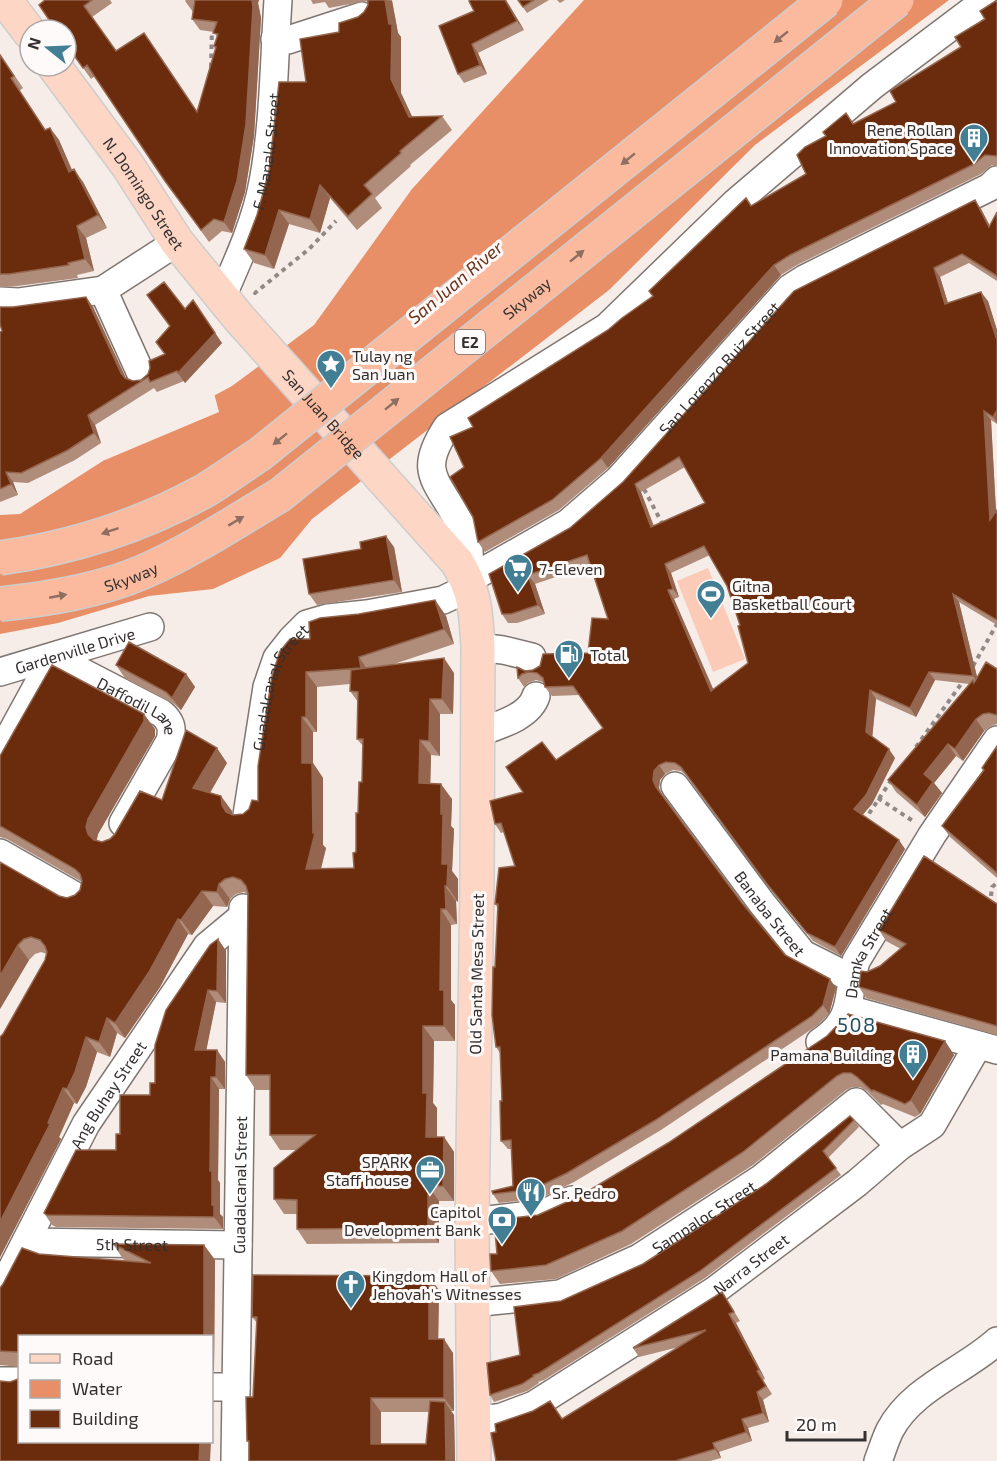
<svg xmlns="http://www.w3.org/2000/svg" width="997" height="1461" viewBox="0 0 997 1461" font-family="'Exo 2',sans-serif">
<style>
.green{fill:#fbcbb7}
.water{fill:#e88f67}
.pier{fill:#f6ece8}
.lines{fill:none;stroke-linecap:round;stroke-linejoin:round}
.minor-casing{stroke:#7f7672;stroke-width:30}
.major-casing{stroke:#cecdcd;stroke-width:36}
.path{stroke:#908986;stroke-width:4;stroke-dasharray:4.5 4.5;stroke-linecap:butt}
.minor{stroke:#fff;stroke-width:27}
.major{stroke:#fdd6c5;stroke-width:33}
.highway-bridge-casing{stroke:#cecdcd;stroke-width:36;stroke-linecap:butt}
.highway-bridge{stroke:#fbba9e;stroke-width:33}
.wall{fill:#b08c7a;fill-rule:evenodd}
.shaded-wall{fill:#94664f}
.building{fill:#6a2c0d;stroke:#94664f;stroke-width:1.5;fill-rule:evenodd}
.oneway{fill:#8e6e61}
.labels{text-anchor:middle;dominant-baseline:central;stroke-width:6;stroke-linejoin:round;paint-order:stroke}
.shield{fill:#fefaf9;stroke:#716d6c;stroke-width:1.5}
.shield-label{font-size:15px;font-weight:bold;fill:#34302f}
.poi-label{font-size:16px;fill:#34302f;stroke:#fefaf9;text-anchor:start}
.street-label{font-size:16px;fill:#34302f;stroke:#fefaf9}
.water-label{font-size:18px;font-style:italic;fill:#6a3115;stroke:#fefaf9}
.quarter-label{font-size:20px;letter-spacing:1.5px;fill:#1d4f60;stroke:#fefaf9}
</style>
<rect width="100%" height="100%" fill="#f6ece8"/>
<!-- green -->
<path class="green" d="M708 568 745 659 713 672 677 581Z"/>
<!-- water -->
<path class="water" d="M584 0H949L755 145 609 290 312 519 280 558 213 589 149 596 58 623 0 634V515L20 514 156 427 232 386 314 325 412 189Z"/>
<!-- pier -->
<path class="pier" d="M214 393 219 412 105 460 103 457 154 425Z"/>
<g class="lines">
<!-- minor casing -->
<g class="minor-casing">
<g id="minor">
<path d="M275 39 288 40 362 16"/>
<path d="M103 290 142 376"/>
<path id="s1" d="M220 294 225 290C240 256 256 220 263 182 274 123 274 61 278 0"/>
<path d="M0 301 18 302 103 290 177 242"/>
<path d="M468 580C469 565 471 549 466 534 464 529 460 523 457 518 435 478 418 471 447 427L607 327 735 203 872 86 986 0"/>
<path id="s2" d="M468 580 568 523 619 479 790 288 804 279 990 187 997 180"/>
<path d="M478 647 503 650 532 657 534 664"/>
<path id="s3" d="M0 672 150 627"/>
<path d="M477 733C496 726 529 718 536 696"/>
<path id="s4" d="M0 754 53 657 161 713C171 721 173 728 170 741L123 823"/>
<path id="s5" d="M675 786 761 902 803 954 851 978"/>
<path id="s6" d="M247 815 267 687 277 658 292 639 307 624 328 618 367 614 443 600 470 587"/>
<path d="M0 853 77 897"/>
<path d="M848 1009 997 1050"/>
<path id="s7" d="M820 1042C856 1018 846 998 856 961L932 835 997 740"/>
<path d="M472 1222 545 1213 572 1200"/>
<path id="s8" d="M26 1242 238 1245"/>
<path id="s9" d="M0 1292 86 1124 207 946 243 916"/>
<path id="s10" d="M472 1303 560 1294 639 1258 762 1178 856 1102 900 1146"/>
<path d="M0 1381H20"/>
<path d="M212 1387H236"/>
<path id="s11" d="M474 1421 502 1417 534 1405 714 1291 857 1183 900 1146 932 1125 978 1045"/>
<path id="s12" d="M235 1461 243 908"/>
<path d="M878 1461C882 1451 885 1440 890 1430 912 1388 964 1371 997 1341"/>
</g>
</g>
<!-- major casing -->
<g class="major-casing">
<g id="major">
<path d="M5 0 30 33"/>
<path id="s13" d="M54 66 128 166 177 242 239 318 457 562C475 591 476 613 478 647L477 879 472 1222 474 1461"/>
</g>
</g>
<!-- path -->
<path class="path" d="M211 67 212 27
M254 292 255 293 309 249 336 221
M644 489 663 525
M973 666 997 624
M916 747 964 680
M878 798 913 821
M864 821 892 779
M990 905 992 887 997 883"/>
<!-- minor -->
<use href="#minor" class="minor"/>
<!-- major -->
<use href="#major" class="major"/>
<!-- highway-bridge casing -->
<g class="highway-bridge-casing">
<g id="highway-bridge">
<path d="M0 558C71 548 143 525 206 490 224 479 242 466 260 454L826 0"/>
<path id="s14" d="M0 604C48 599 99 591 143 572 191 551 235 522 280 495L897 0"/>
</g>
</g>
<!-- highway-bridge -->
<use href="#highway-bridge" class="highway-bridge"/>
</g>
<!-- wall -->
<path class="wall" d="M45 0H110L112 3 92 17 116 51 197 112 215 49 214 46 217 37 214 32 200 30 192 19 193 12 185 1 186 0H259L258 3 261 18 254 136 245 192 232 233 222 231 209 242 165 181 95 76 91 79 66 44Z
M311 0H392L398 33 401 37V93L412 117 442 116 452 130 410 165 411 166 375 198 382 208 357 230 330 198 320 233 289 224 274 269 254 263 244 249 306 82 339 32 364 12 368 5V2L366 1 329 8 325 2 313 4Z
M506 0 524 30 478 53 487 74 464 83 458 74 439 26Z
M518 0H549L527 13Z
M557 0H565L560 3Z
M997 0V166L992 165 981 174 797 265 781 275 608 468 559 510 485 552 478 542 464 467 473 427 608 330 653 296 752 206 806 174 854 124 896 102 961 47 985 19Z
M0 54 23 88 19 91 45 130 50 128 59 140 72 170 83 182 107 228 86 238 94 271 77 275 78 278 17 286 0 287Z
M975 200 981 209 990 226 997 212V281L969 263 940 277 948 303 988 301 997 330V424L991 420 996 513 997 510V625L959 602 977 677 997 669V724L991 726 984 731 963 761 956 756 934 783 942 793 925 817 896 792 888 780 969 684 935 680 916 717 876 699 872 737 895 758 872 804 862 815 905 849 841 956 813 941 773 892 687 776 681 771 673 770 665 774 660 780 659 788 662 794 742 903 785 955 836 988 829 1014 818 1025 661 1130 574 1182 541 1198 499 1203 493 1194 513 1186 512 1149H508L501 1141 502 1101 500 1053 496 1047 495 967 498 908 495 904 515 866 504 832 501 833 495 824 523 792 556 760 603 728 579 695 552 696 545 687 543 682 536 680 528 683 524 687 518 678 525 671 533 670 588 653 608 619 591 565 535 584 545 614 517 623H508L502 614 489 574 570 528ZM685 467 705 503 654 526 641 492ZM710 555 727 586 740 625 748 663 713 690 674 599 679 597 671 573Z
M86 297 93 307 126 378 133 381 141 380 148 374 165 354 185 309 222 343 185 383 184 381 157 392 154 388 95 425 101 443 75 460 28 483 13 482 18 495 0 502V332L2 331 13 307Z
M394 547 402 592 317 605 309 594 361 549Z
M435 600 446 616 454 644 391 665 454 673 453 714H440V756L431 755 430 784 452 799 451 826 454 829 452 871 458 879V902L456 901 457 924 451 925V1000L455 1005V1041H434L433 1103 437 1108V1137H444L454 1152V1201H439V1243L307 1244 297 1229V1214H284L274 1199 297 1150H280L270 1135V1090H256L246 1075 248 894 244 892 236 894 230 899 227 907 213 906 192 935 188 934 160 987 125 1038 117 1033 110 1057 97 1052 86 1087 77 1104 74 1103 59 1137 61 1139 0 1257V1037L3 1034 45 960 47 954 41 952 35 954 29 960 0 1009V862L59 896 67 898 75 895 80 890 82 882 7 839 0 837V756L155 729V736L98 834 97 840 102 842 110 839 162 800 227 763 210 793 232 811V815H233L243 814 258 801 310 639 359 614ZM350 684V691L358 702 357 739 363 746 362 782 354 868 321 869 326 848 323 845V778L313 763V732H317V687Z
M116 665 186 674 195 687 181 710 174 704 125 678Z
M997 746V878L950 837 942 826 983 770 982 768Z
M997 904V1035L866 998 859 987 867 972 880 966 901 949 886 941 879 930Z
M218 939 226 951V1003L216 1002 206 1050H217L225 1062V1089H219L218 1180 220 1183V1214L223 1217V1229L56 1227 52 1225 44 1213 116 1150 120 1134 150 1095Z
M827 1036 945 1041 954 1055 920 1114 915 1117 883 1104 881 1105 867 1091 860 1087H852L846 1090 753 1165 631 1244 556 1279 500 1284 491 1271 497 1254 538 1215 580 1196 668 1143Z
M854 1120 859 1127 828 1158 841 1175 705 1278 544 1380 538 1382 539 1383 527 1391 494 1402 490 1395 561 1301 643 1264 766 1184Z
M113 1244 204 1245 215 1260 214 1371 212 1372V1336H20V1367L0 1365V1288L39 1254 126 1261 123 1259Z
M439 1290 438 1339 453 1353 454 1411H451L454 1415 455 1461H249V1443L247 1441 253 1397 257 1323 252 1317ZM381 1412H429L426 1444H381Z
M722 1292 740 1321 736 1323 765 1379 763 1380 772 1394 763 1400 769 1422 748 1428 752 1441 719 1452 721 1458 710 1461H496L562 1419 679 1347 639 1357 633 1348Z"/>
<!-- shaded-wall -->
<path class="shaded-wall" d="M252 0H259L258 3 261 18 254 136 245 192 232 233 224 222Z
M385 0 392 1 398 33 401 37V93L419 131 409 117 391 79 389 24Z
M505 0H506L524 30 517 21Z
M472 44 478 53 487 74 480 65Z
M50 128 59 140 78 184 69 172Z
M74 169 83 182 107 228 98 215Z
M320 185 330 198 320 233 310 219Z
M975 200 981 209 995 236 989 227Z
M279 210 289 224 274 269 265 255Z
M77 226 86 238 94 271 85 259Z
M774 265 781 275 608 468 601 458Z
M934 268 940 277 951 313 945 304Z
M981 292 988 301 997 330V340Z
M86 297 93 307 128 383 121 373Z
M193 300 222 343 185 383 178 373Z
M997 410V423L993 417Z
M984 411 991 420 997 529 990 520Z
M88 415 95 425 101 443 94 433Z
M6 472 13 482 18 495 11 484Z
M635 484 641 492 657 536 651 527Z
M386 536 394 547 402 592 394 580Z
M665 564 671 573 679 597 673 589Z
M528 575 535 584 545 614 538 605Z
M668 590 674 599 718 700 711 691Z
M953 594 959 602 979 685 973 676Z
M435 600 446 616 454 644 444 629Z
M359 657 369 672 372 683 361 668Z
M444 658 454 673 453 714 442 699Z
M306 672 317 687V732L306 717Z
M929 672 935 680 916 717 910 708Z
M186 674 195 687 181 710 172 698Z
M870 690 876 699 872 740 866 732Z
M430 699 440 714V756L429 741Z
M144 714 155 729V736L98 834 96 842 88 834 86 827 88 819Z
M302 717 313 732V763L323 778V845L326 848 317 884 306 869 313 833 302 763Z
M976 719 984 731 963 761 955 749Z
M420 740 431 755 430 798 419 783Z
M948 744 956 756 934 783 942 793 925 817 917 805 924 774Z
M217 748 227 763 204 803 193 788Z
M889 749 895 758 872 804 860 818 854 809Z
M659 765 665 774 660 780 659 788 662 795 656 787 653 780 654 771Z
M441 784 452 799 451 826 454 829 452 871 458 879V902L447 886 442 864Z
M221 796 232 811V820L222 805Z
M899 840 905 849 841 956 835 947Z
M219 884 230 899 227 907 217 892Z
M445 886 456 901 457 924 446 909Z
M202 891 213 906 192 935 181 920Z
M441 909 451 925V1000L455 1005V1041L444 1026 440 990Z
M178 919 188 934 160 987 125 1038 115 1023Z
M218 939 226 951V1003L217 991Z
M18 945 29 960 0 1009V976Z
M830 979 836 988 829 1014 823 1005Z
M208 990 216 1002 204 1062 195 1050Z
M107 1018 117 1033 110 1057 99 1042Z
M423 1026 434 1041 433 1103 437 1108V1152L426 1137 423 1093Z
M86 1037 97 1052 86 1087 77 1104 67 1089Z
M945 1041 954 1055 920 1114 911 1100Z
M217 1050 225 1062V1089L216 1077Z
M211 1077 219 1089 218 1180 220 1183V1214L223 1217V1229L214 1217 212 1205 210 1171Z
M63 1088 74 1103 59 1137 61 1139 0 1257V1222L48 1123Z
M444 1137 454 1152V1201L443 1186Z
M428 1186 439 1201V1243L428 1228Z
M204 1245 215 1260 214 1371 212 1367V1336H204Z
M429 1276 439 1290 438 1353 429 1339Z
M729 1314 736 1323 765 1379 759 1370Z
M444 1339 453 1353 454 1411 444 1398Z
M757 1392 763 1400 769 1422 763 1413Z
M371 1398 381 1412V1458L371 1444Z
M445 1402 454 1415 455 1461H446Z
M742 1419 748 1428 752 1441 746 1432Z
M200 1442H211L210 1461H199Z
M713 1443 719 1452 721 1458 715 1449Z"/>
<!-- building -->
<path class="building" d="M45 0H92L84 6 116 51 144 33 197 112 216 47 214 46 218 34 213 33 217 22 192 19 195 0H252L253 7 246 124 237 181 224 222 214 219 201 230 165 181 87 65 83 68 66 44V30H56L39 5Z
M368 0H385L389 24H392L391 79 409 117 442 116 400 151 401 153 364 185 372 194 348 216 320 185 310 219 279 210 265 255 244 249 257 215 269 171 279 82H306L300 39 339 32V23L358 17 364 12 368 5Z
M471 0H505L517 21 472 44 480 65 458 74 439 26 474 11 469 1Z
M518 0H534L523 7Z
M997 0V156L985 155 974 164 790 255 774 265 601 458 552 500 478 542 473 517 450 477 464 467 450 437 473 427 468 418 608 330 622 318 653 296 649 291 746 198 751 206 806 174 797 155 805 147 826 136 823 132 846 113 853 124 896 102 890 91 961 47 955 37 985 19 980 11Z
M0 55 14 76 11 78 45 130 50 128 69 172 74 169 98 215 77 226 85 259 68 263 69 265 9 274H0Z
M975 200 989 227 997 212V276L962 254 934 268 945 304 981 292 997 340V410L993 417 984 411 990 520 997 510V620L953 594 973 676 929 672 910 708 870 690 866 732 889 749 866 795 854 809 899 840 835 947 807 933 767 884 681 767 675 763 666 762 659 765 654 771 653 780 656 787 742 903 785 955 830 979 823 1005 812 1016 654 1121 567 1173 534 1189 493 1194 492 1191 513 1186 511 1140 501 1141 500 1101H502L500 1047H496L492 1015 493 967H495L498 904H495L499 868 515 866 501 823 495 824 490 801 523 792 506 767 542 742 556 760 603 728 573 686 545 687 543 678 537 673 529 672 522 674 518 678 517 667 525 671 533 670 540 666 543 654 588 653 592 618 608 619 587 555 528 575 538 605 511 614H502L489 574 570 528 623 482 794 291ZM679 457 705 503 651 527 635 484ZM704 546 727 586 740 625 738 626 748 663 711 691 668 590 673 589 665 564Z
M164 282 185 309 193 300 215 333 178 373 177 371 150 382 148 377 88 415 94 433 68 450 21 473 6 472 11 484 0 489V332L2 331 0 324V307H13L86 297 121 373 125 378 133 381 141 380 148 374 150 368 149 361 165 354 156 342 170 326 147 295Z
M386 536 394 580 309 594 303 559 361 549 360 542Z
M435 600 444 629 359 657 361 668 306 672V717H302V763H312L313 833H315L306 869 354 868 353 853 356 852V813H358L359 782H362L363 739H357L358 692 350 691 351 670 444 658 442 699H430L429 741 420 740 419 783 441 784V814H443L442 864H448L447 886H445L446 909H441L440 990H444V1026H423V1093H427L426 1137H444L443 1186H428V1228L297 1229V1200L274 1199V1168L315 1135H270V1075H246L248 893 246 886 241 880 233 877 225 879 219 884 217 892 202 891 181 920 178 919 149 972 115 1023 107 1018 99 1042 86 1037 75 1072 67 1089 63 1088 48 1123 50 1124 0 1222V1037L3 1034 45 960 47 952 45 946 40 940 31 937 24 939 18 945 0 976V862L59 896 67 898 75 895 80 890 82 881 80 874 75 869 0 826V756L52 665 144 714V721L88 819 86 827 88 834 94 840 102 842 110 839 115 834 140 791 162 800 186 730 217 748 193 788 221 796 222 805 226 812 233 815 243 814 249 809 252 800 258 801V766L272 676 280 651 290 639H310L309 622 320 618 359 614Z
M129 642 186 674 172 698 166 692 116 665Z
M986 662 997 669V715L989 713 983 714 976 719 955 749 948 744 924 774 933 782 917 805 888 780 973 680 974 683Z
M997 746V873L942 826 984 770 982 768Z
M924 856 997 904V1026L859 987 861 971 867 972 880 966 906 944 879 930Z
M218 939 217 991 208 990 195 1050H217L216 1077H211L210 1171H212V1205H214V1217L47 1215 44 1213 76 1150H116V1134H120V1095H150V1083H155V1045L166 1010 210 945Z
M848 1014 945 1041 911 1100 905 1104 873 1090 872 1091 857 1077 851 1073H843L837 1076 743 1152 622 1231 546 1265 491 1271 490 1254H497L494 1220 538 1215 580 1196 668 1143 827 1036Z
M850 1116 854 1120 823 1151 836 1168 700 1271 539 1373 533 1375 534 1376 522 1384 490 1395 487 1363 520 1355 514 1307 561 1301 643 1264 766 1184Z
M113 1244 204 1245V1336H20V1355L17 1352 0 1351V1288L3 1284 22 1248 39 1254 151 1263Z
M253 1275 429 1276V1339H444V1398H371V1444H426L430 1401 445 1402 446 1461H249V1441H247L246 1397H253L257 1317H252Z
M722 1292 734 1312 729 1314 759 1370 757 1371 766 1386 757 1392 763 1413 742 1419 746 1432 713 1443 715 1449 675 1461H496L491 1433 496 1432 495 1424 533 1411 550 1401 562 1419 706 1330 633 1348Z
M20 1377V1442H200L199 1461H0V1381L10 1382 18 1379Z"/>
<!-- one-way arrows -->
<defs><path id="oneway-solid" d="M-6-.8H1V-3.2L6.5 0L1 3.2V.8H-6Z" transform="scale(1.5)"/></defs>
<g class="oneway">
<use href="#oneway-solid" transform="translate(781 37) rotate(141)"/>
<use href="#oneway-solid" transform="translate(628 159) rotate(141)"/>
<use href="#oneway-solid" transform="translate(577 256) rotate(-39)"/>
<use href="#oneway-solid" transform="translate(392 404) rotate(-39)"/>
<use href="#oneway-solid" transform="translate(280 439) rotate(141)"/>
<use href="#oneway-solid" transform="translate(236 521) rotate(-31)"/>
<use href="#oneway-solid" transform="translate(110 531) rotate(161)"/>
<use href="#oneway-solid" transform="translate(58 596) rotate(-11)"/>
</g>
<!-- icons -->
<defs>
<g id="building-pin" transform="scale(1.5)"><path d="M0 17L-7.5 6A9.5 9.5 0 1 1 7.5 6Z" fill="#427f95" stroke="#fefaf9"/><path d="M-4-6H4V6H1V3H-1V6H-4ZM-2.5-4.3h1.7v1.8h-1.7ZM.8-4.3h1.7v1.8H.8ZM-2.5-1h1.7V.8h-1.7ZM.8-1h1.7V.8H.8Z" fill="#fff"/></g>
<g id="sight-pin" transform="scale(1.5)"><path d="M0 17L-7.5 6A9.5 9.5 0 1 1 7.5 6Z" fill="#427f95" stroke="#fefaf9"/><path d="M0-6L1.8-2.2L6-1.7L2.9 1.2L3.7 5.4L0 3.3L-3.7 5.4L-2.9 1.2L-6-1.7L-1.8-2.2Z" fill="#fff"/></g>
<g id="supermarket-pin" transform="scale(1.5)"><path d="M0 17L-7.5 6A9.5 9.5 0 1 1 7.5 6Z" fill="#427f95" stroke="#fefaf9"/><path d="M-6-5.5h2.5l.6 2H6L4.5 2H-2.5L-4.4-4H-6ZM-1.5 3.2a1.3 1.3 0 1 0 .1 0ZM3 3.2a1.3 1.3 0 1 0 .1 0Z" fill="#fff"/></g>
<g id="stadium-pin" transform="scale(1.5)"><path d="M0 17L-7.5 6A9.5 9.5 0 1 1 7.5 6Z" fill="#427f95" stroke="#fefaf9"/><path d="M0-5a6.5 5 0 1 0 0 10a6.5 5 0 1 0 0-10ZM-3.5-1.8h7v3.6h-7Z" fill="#fff"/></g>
<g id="fuel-pin" transform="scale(1.5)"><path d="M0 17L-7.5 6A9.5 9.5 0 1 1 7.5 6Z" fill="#427f95" stroke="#fefaf9"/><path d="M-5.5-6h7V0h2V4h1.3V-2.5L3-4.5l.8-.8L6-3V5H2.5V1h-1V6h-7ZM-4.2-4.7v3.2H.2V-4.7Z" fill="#fff"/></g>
<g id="office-pin" transform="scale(1.5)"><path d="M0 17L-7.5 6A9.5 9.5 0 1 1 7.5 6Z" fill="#427f95" stroke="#fefaf9"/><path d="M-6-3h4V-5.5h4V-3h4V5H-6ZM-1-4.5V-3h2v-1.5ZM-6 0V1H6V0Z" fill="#fff"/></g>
<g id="restaurant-pin" transform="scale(1.5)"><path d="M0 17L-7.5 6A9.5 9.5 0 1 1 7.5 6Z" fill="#427f95" stroke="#fefaf9"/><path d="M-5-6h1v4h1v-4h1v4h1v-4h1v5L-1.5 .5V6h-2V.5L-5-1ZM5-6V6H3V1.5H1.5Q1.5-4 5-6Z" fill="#fff"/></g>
<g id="bank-pin" transform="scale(1.5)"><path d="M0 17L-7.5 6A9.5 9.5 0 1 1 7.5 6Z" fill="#427f95" stroke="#fefaf9"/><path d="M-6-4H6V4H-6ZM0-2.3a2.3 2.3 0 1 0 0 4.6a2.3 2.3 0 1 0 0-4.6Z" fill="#fff"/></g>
<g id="church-pin" transform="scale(1.5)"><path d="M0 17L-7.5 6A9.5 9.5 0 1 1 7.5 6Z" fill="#427f95" stroke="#fefaf9"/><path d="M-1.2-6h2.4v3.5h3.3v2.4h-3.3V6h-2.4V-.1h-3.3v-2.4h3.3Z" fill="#fff"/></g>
</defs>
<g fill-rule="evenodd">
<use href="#building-pin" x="974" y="138"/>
<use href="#sight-pin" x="331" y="364"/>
<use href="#supermarket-pin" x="518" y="568"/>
<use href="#stadium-pin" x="711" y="594"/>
<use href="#fuel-pin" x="569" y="654"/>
<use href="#building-pin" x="913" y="1054"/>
<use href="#office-pin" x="430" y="1170"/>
<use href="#restaurant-pin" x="531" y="1192"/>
<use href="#bank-pin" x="502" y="1220"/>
<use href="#church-pin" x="351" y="1284"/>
</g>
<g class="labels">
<!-- shield labels -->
<rect class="shield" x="455" y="330" width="30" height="24" rx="4.5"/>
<g class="shield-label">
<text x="470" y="342">E2</text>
</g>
<!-- poi labels -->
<g class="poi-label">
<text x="953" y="129" text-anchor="end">Rene Rollan<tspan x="953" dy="18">Innovation Space</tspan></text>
<text x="352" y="355">Tulay ng<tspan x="352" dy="18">San Juan</tspan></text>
<text x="539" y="568">7-Eleven</text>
<text x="732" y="585">Gitna<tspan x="732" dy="18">Basketball Court</tspan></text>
<text x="590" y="654">Total</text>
<text x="892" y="1054" text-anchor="end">Pamana Building</text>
<text x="409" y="1161" text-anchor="end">SPARK<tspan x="409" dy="18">Staff house</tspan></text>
<text x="552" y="1192">Sr. Pedro</text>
<text x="481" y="1211" text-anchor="end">Capitol<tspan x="481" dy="18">Development Bank</tspan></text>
<text x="372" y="1275">Kingdom Hall of<tspan x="372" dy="18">Jehovah's Witnesses</tspan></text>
</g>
<!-- street labels -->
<g class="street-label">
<text stroke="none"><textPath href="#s1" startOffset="152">F. Manalo Street</textPath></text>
<text stroke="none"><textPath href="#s13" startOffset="156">N. Domingo Street</textPath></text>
<text stroke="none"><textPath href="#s14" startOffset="620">Skyway</textPath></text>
<text stroke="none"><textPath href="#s2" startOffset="332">San Lorenzo Ruiz Street</textPath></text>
<text stroke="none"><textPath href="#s13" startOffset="441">San Juan Bridge</textPath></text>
<text stroke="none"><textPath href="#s14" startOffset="134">Skyway</textPath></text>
<text stroke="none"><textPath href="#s3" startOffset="78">Gardenville Drive</textPath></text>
<text stroke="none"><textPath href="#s6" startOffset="134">Guadalcanal Street</textPath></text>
<text stroke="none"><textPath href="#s4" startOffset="210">Daffodil Lane</textPath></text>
<text stroke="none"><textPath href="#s5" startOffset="159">Banaba Street</textPath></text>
<text stroke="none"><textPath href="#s7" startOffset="104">Damka Street</textPath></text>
<text transform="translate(476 974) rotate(-89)">Old Santa Mesa Street</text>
<text stroke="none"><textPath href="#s9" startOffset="225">Ang Buhay Street</textPath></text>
<text stroke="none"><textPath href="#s12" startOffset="276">Guadalcanal Street</textPath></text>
<text stroke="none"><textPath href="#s10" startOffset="252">Sampaloc Street</textPath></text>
<text stroke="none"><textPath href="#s8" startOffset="106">5th Street</textPath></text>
<text stroke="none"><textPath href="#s11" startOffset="321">Narra Street</textPath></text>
</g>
<!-- water labels -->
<g class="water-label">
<text transform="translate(455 282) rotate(-40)">San Juan River</text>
</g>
<!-- quarter labels -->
<g class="quarter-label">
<text x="857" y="1024">508</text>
</g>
</g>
<!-- legend -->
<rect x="18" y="1335" width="195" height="108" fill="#fefaf9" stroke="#ada9a8" stroke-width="1.5"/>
<rect x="30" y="1354" width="30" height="9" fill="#fdd6c5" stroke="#ada9a8" stroke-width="1.5"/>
<text x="72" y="1365" font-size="18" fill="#34302f">Road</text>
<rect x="30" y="1380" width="30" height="18" fill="#e88f67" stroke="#ada9a8" stroke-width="1.5"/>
<text x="72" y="1395" font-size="18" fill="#34302f">Water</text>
<rect x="30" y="1410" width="30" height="18" fill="#6a2c0d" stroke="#ada9a8" stroke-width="1.5"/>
<text x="72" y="1425" font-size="18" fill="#34302f">Building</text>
<!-- north arrow -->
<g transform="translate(48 48) rotate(288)"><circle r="28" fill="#fefaf9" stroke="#ada9a8" stroke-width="1.5"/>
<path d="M0-4.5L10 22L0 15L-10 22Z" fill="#427f95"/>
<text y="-9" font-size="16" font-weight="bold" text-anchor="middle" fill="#34302f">N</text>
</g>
<!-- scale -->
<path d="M787 1431v9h78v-9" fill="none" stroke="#34302f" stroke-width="3"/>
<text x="796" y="1431" font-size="18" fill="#34302f" stroke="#fefaf9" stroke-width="4.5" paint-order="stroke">20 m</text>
</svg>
